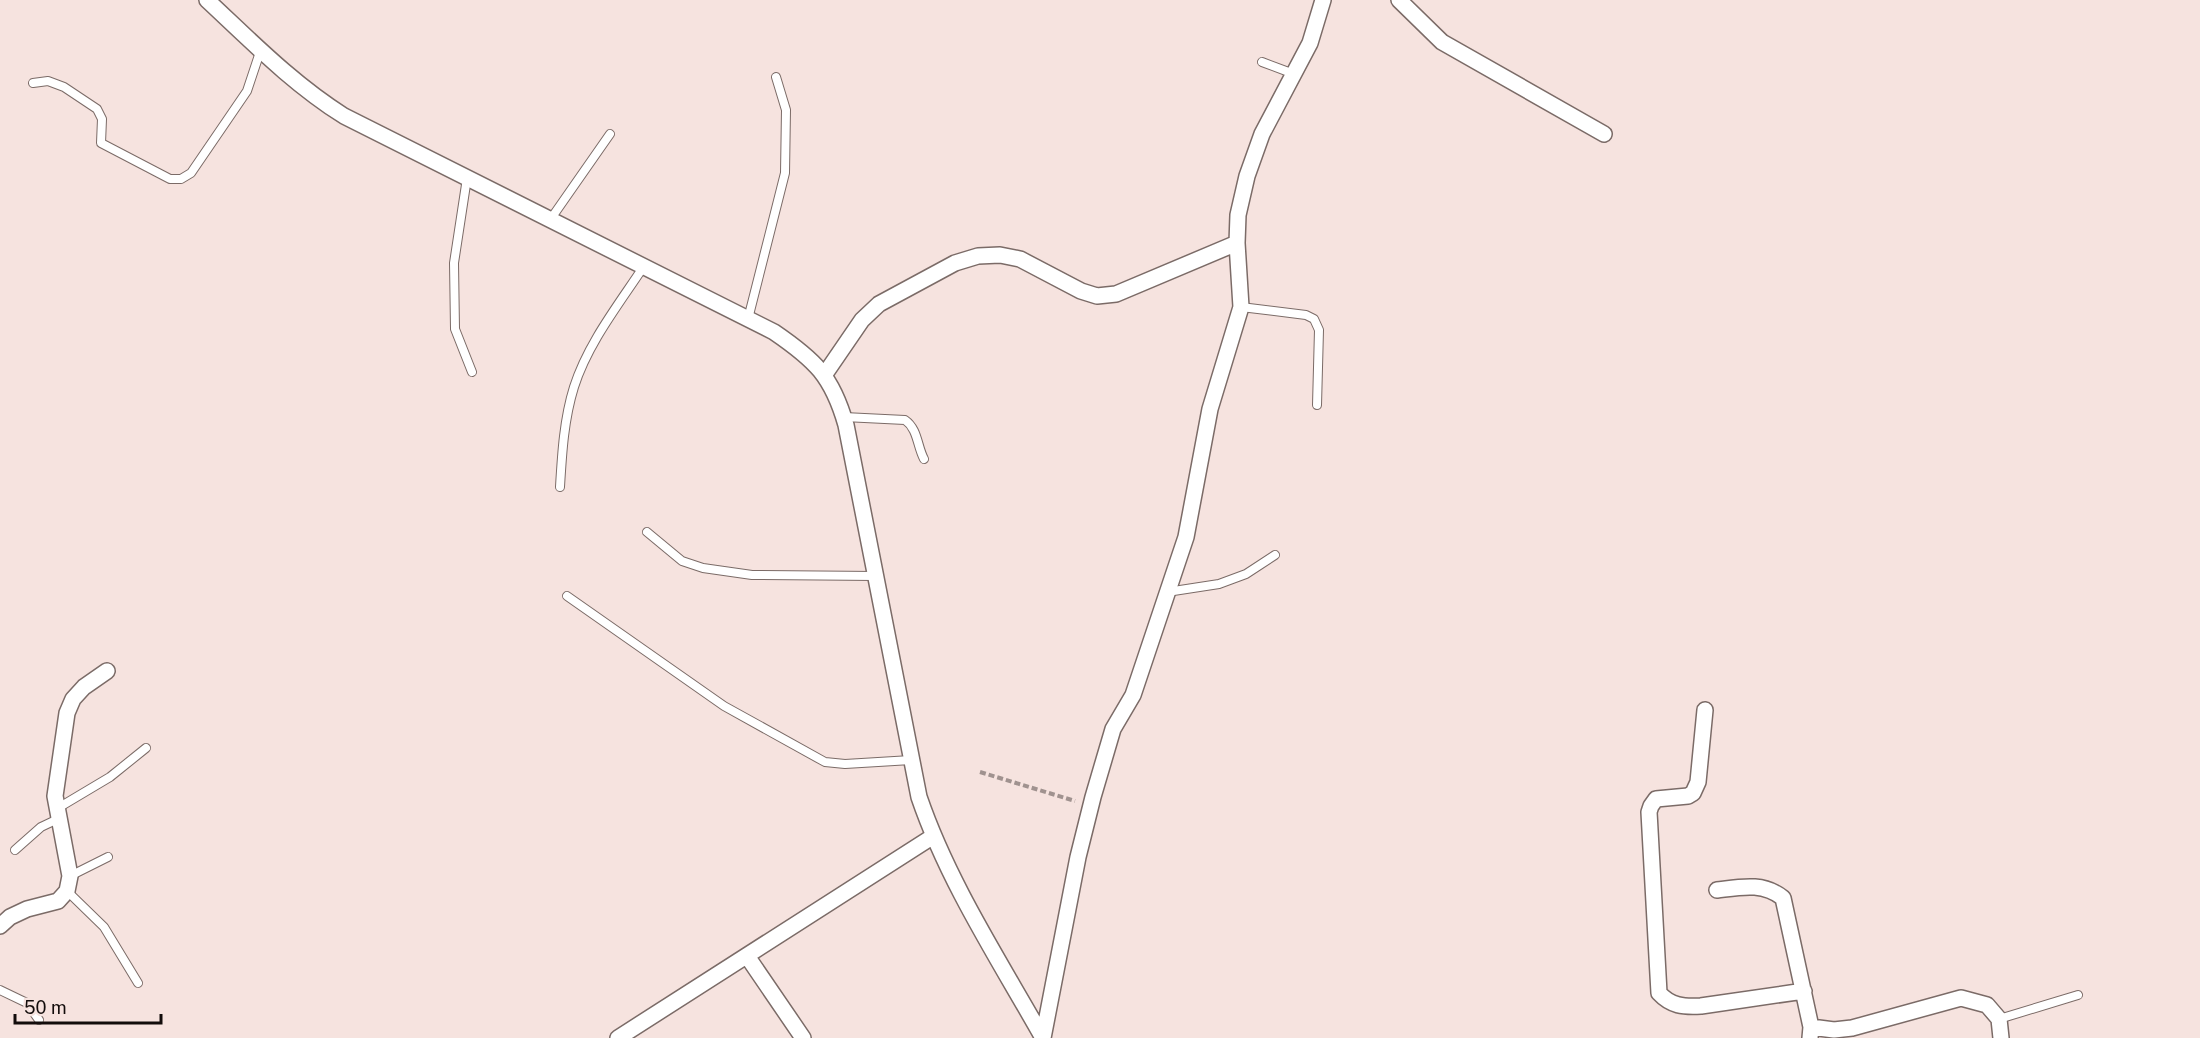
<svg xmlns="http://www.w3.org/2000/svg" width="2200" height="1038" viewBox="0 0 2200 1038" font-family="'Public Sans',sans-serif">
<style>
.lines{fill:none;stroke-linecap:round;stroke-linejoin:round}
.service-casing{stroke:#7b6b67;stroke-width:10}
.minor-casing{stroke:#7b6b67;stroke-width:18}
.path{stroke:#a0928f;stroke-width:4;stroke-dasharray:6 3;stroke-linecap:butt}
.service{stroke:#fff;stroke-width:8}
.minor{stroke:#fff;stroke-width:15}
</style>
<rect width="100%" height="100%" fill="#f6e3df"/>
<g class="lines">
<!-- service casing -->
<g class="service-casing">
<path id="service" d="M1262 62 1294 74
M33 83 48 81 64 87 97 109 102 119 101 143 170 179H181L191 173 247 91 261 49
M467 178 454 263 455 329 472 372
M550 220 610 134
M1241 307 1306 315 1314 319 1319 330 1317 405
M748 319 785 173 786 110 776 77
M844 417 905 420C918 429 917 446 924 459
M560 487C562 453 564 419 574 387 588 343 619 304 644 266
M647 532 682 561 703 568 752 575 876 576
M1167 592 1219 584 1246 574 1275 555
M567 596 724 706 825 762 845 764 911 760
M58 808 110 777 146 748
M15 850 41 827 60 818
M70 876 108 857
M67 891 104 927 138 983
M0 990 27 1003 39 1020
M1999 1019 2078 995"/>
</g>
<!-- minor casing -->
<g class="minor-casing">
<path id="minor" d="M207 0C251 41 293 84 344 116L774 332C815 360 832 376 846 425L919 797C948 882 999 960 1043 1038
M1399 0 1442 42 1604 134
M825 374 862 320 879 304 955 263 978 256 1000 255 1020 259 1081 291 1097 296 1116 294 1237 243
M1705 710 1698 782 1693 793 1688 796 1656 799 1651 806 1649 812 1659 993C1671 1006 1683 1007 1701 1006L1804 991
M1717 890C1741 887 1763 882 1783 898L1811 1027 1810 1038
M0 926 10 917 27 909 58 901 67 891 70 876 55 796 67 713 73 699 84 687 107 671
M747 956 803 1038
M1811 1027 1834 1030 1852 1028 1961 998 1987 1005 1999 1019 2001 1038
M618 1038 932 837
M1043 1038 1078 857 1093 797 1113 729 1133 695 1186 537 1210 409 1241 307 1237 243 1238 215 1247 176 1262 134 1310 43 1323 0"/>
</g>
<!-- path -->
<path class="path" d="M980 772 1075 801"/>
<!-- service -->
<use href="#service" class="service"/>
<!-- minor -->
<use href="#minor" class="minor"/>
</g>
<!-- scale -->
<path d="M15 1014v9h146v-9" fill="none" stroke="#120c0b" stroke-width="3"/>
<text x="24" y="1014" font-size="18" fill="#120c0b" stroke="#f6e3df" stroke-width="4.5" paint-order="stroke">50 m</text>
</svg>
